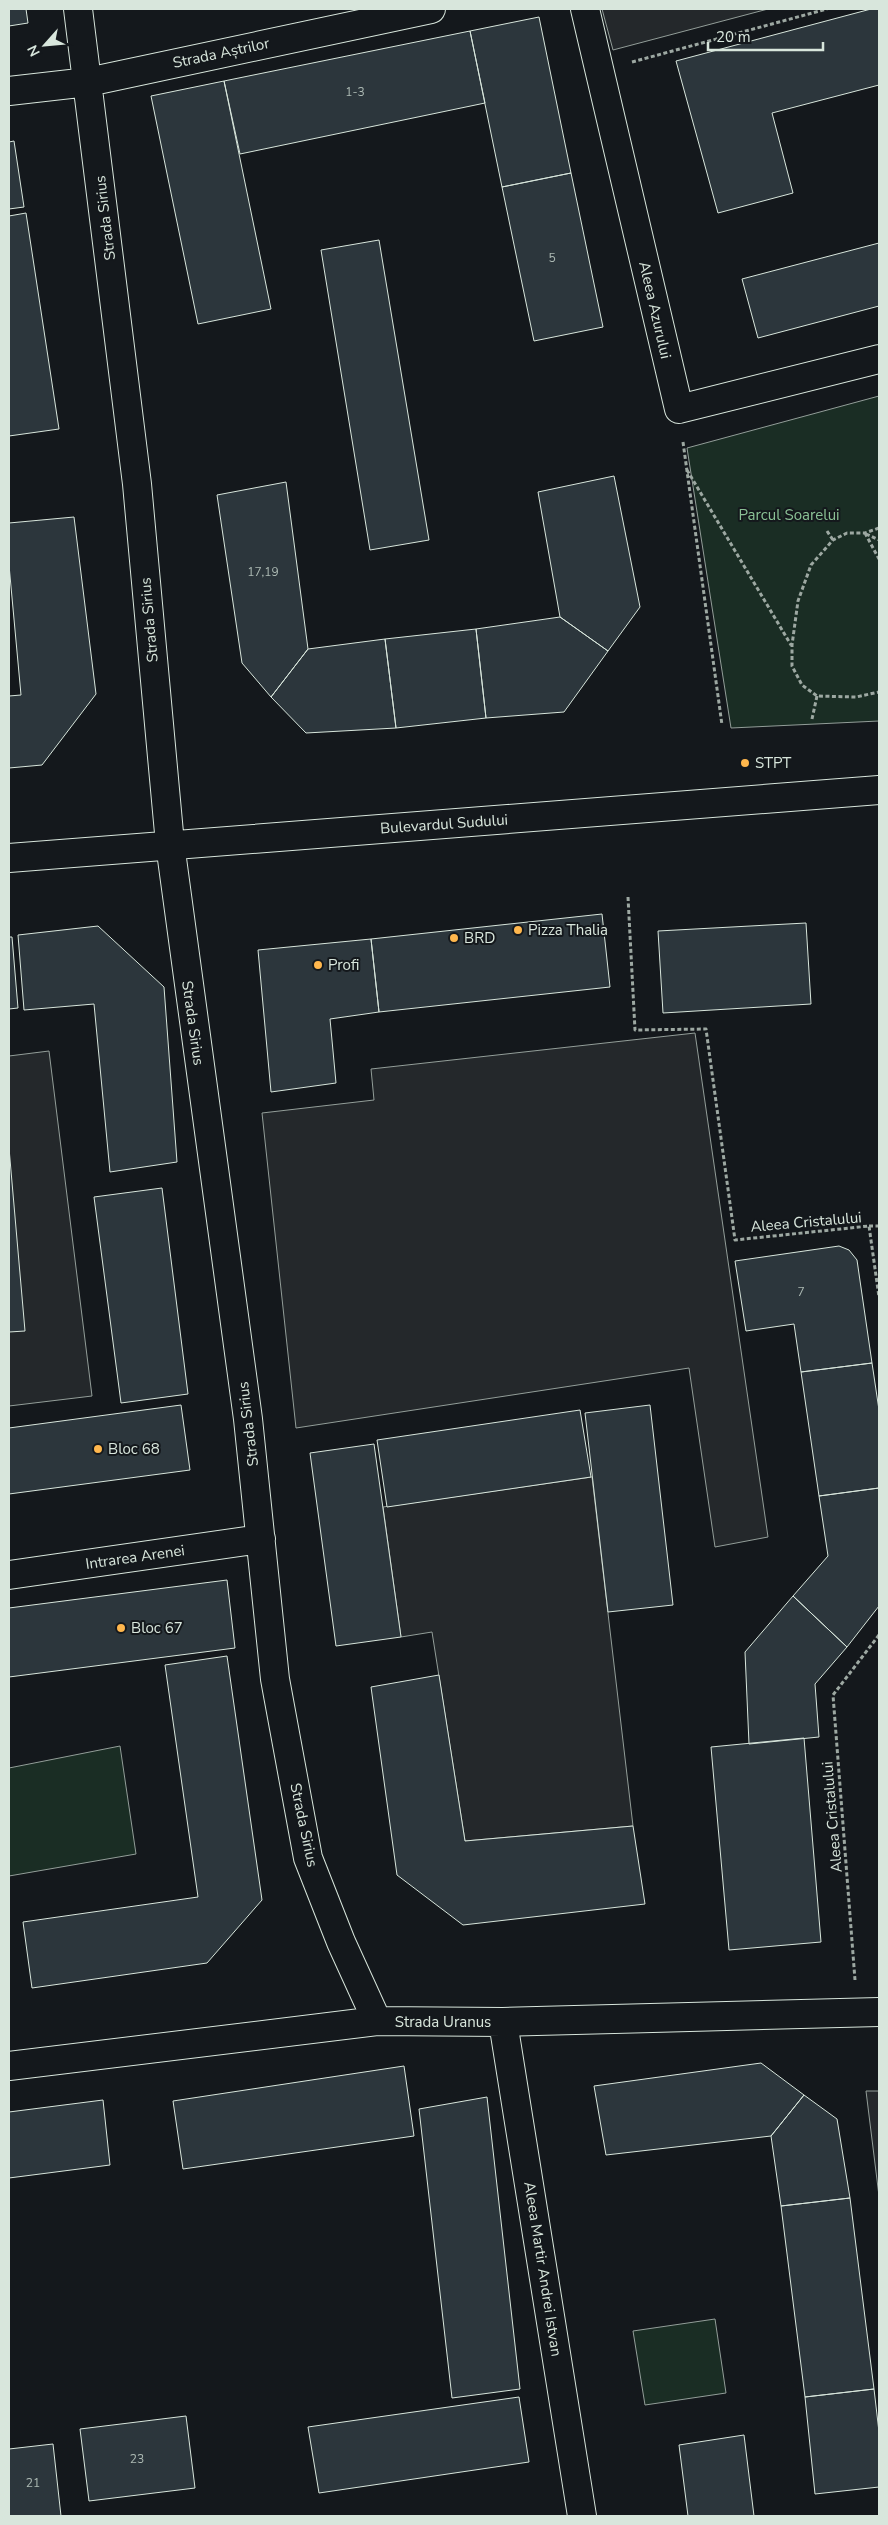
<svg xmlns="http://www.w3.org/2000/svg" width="888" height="2525" viewBox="0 0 888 2525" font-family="'Nunito Sans',sans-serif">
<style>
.green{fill:#1a2d24;stroke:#939e99}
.parking{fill:#24282b;stroke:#939e99}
.building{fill:#2c363c;stroke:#d8e6dc}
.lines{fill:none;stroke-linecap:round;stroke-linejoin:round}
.minor-casing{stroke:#d8e6dc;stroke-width:30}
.path{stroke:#9da8a2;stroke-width:3;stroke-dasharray:4 2.5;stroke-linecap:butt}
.minor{stroke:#14181c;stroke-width:28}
.poi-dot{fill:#ffb74d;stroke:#14181c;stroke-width:2}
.labels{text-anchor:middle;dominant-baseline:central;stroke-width:4;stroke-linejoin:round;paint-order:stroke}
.number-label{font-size:12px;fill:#adbab4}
.street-label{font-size:15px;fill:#d8e6dc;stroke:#14181c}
.park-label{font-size:15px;fill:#8ac095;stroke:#14181c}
.poi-label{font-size:15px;fill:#d8e6dc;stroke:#14181c;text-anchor:start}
</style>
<rect width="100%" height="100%" fill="#14181c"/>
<!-- green -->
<path class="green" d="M879 396V721L731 728 687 448Z
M120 1746 136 1854 9 1876V1768Z
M715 2319 726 2393 645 2405 633 2331Z"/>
<!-- parking -->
<path class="parking" d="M602 9H768L613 50Z
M695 1033 768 1537 715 1547 689 1368 296 1428 262 1113 374 1100 371 1069Z
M49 1051 92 1396 9 1406V1056Z
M592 1477 633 1826 465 1841 432 1632 401 1637 383 1507Z
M866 2091H879V2196Z"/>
<!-- building -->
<path class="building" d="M9 9H26L28 23 9 26Z
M871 9H879V85L772 113 793 193 718 213 676 61Z
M539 17 571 173 502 187 470 31Z
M470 31 485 103 240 154 224 81Z
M224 81 271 309 198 324 151 96Z
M14 141 24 207 9 209V142Z
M571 173 603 327 534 341 502 187Z
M26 213 59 429 9 436V216Z
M379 240 429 540 370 550 321 250Z
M879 243V306L758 338 742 279Z
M614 476 640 607 608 651 560 617 538 492Z
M286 482 308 649 271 697 242 663 217 495Z
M74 517 96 694 42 765 9 768V696L21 695 9 565V523Z
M560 617 608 651 564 712 486 718 476 629Z
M476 629 486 718 396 728 385 639Z
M385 639 396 728 306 733 271 697 308 649Z
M602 914 610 987 379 1012 371 939Z
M806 923 811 1004 663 1013 658 931Z
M98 926 164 987 177 1162 110 1172 94 1004 24 1010 18 935Z
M9 937H12L18 1008 9 1009Z
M371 939 379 1012 330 1019 336 1083 271 1092 258 950Z
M9 1148 25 1331 9 1332Z
M162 1188 188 1394 121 1403 94 1197Z
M839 1246 849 1250 857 1260 872 1363 801 1372 794 1324 746 1331 735 1261Z
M872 1363 879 1410V1488L819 1496 801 1372Z
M181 1405 190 1470 9 1494V1428Z
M650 1405 673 1605 608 1612 585 1413Z
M580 1410 591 1477 387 1507 377 1440Z
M374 1444 401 1637 336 1646 310 1453Z
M879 1488V1606L847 1647 793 1596 828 1556 819 1496Z
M227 1580 235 1648 9 1677V1608Z
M793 1596 847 1647 815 1684 819 1737 749 1744 745 1652Z
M227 1656 262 1900 207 1963 32 1988 23 1922 198 1897 165 1665Z
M439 1675 465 1841 633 1826 645 1904 463 1925 397 1875 371 1687Z
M804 1738 821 1942 729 1950 711 1747Z
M761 2063 804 2095 771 2136 606 2155 594 2086Z
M404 2066 414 2136 183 2169 173 2101Z
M804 2095 837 2119 850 2198 781 2206 771 2136Z
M487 2097 520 2389 452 2398 419 2109Z
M103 2100 110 2165 9 2178V2112Z
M850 2198 874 2389 805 2397 781 2206Z
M874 2389 879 2432V2487L815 2494 805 2397Z
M519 2397 529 2462 319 2493 308 2427Z
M186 2416 195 2488 89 2501 80 2429Z
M744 2435 754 2516H688L679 2445Z
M53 2444 61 2516H9V2449Z"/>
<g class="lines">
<!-- minor casing -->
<g class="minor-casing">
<path id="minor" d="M78 9 137 484 170 844 248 1419 275 1679 308 1858 341 1942 377 2021
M585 9 679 409 879 359
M9 91 88 82 431 9
M9 858 879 790
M9 1575 261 1539
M503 2022 582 2516
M9 2066 377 2021 503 2022 879 2012"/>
</g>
<!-- path -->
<path class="path" d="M632 62 827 9
M683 442 722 725
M687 470 791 645
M879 528 865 533H847L833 540 811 565 798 601 792 645V666L802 685 817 696 856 697 879 692
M827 531 833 540
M865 533 879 559
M866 534 879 540
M812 719 817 696
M628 897 635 1030 706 1029 735 1240 869 1226 879 1297
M869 1226H879
M855 1980 833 1695 879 1635"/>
<!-- minor -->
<use href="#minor" class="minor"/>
</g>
<!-- markers -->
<g class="poi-dot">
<circle cx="745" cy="763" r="5"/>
<circle cx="518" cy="930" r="5"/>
<circle cx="454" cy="938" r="5"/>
<circle cx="318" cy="965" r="5"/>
<circle cx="98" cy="1449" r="5"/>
<circle cx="121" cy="1628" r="5"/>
</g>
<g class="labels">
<!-- number labels -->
<g class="number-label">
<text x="355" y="92">1-3</text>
<text x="552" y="258">5</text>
<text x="263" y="572">17,19</text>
<text x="801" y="1292">7</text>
<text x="137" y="2459">23</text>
<text x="33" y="2483">21</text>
</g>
<!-- street labels -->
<g class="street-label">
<text transform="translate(221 53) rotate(-12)">Strada Aștrilor</text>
<text transform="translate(105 218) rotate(-97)">Strada Sirius</text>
<text transform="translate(655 310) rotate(77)">Aleea Azurului</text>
<text transform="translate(149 620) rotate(-95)">Strada Sirius</text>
<text transform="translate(444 824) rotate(-4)">Bulevardul Sudului</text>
<text transform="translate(193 1023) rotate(82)">Strada Sirius</text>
<text transform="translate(806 1222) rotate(-5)">Aleea Cristalului</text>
<text transform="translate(248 1424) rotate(-97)">Strada Sirius</text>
<text transform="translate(135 1557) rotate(-8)">Intrarea Arenei</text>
<text transform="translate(832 1817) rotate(-95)">Aleea Cristalului</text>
<text transform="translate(304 1825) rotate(78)">Strada Sirius</text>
<text x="443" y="2022">Strada Uranus</text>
<text transform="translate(543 2269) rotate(81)">Aleea Martir Andrei Istvan</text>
</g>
<!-- park labels -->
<g class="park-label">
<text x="789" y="515">Parcul Soarelui</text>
</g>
<!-- poi labels -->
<g class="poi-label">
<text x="755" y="763">STPT</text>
<text x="528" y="930">Pizza Thalia</text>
<text x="464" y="938">BRD</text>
<text x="328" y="965">Profi</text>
<text x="108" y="1449">Bloc 68</text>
<text x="131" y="1628">Bloc 67</text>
</g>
</g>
<!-- border -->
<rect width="888" height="2525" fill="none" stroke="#d8e6dc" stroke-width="20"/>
<!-- north arrow -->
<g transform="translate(45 45) rotate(243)" stroke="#14181c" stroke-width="4" paint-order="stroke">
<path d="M0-4L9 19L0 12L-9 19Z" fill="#d8e6dc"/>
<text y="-8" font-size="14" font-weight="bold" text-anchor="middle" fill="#d8e6dc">N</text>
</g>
<!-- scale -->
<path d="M708 42v8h115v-8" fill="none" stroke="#d8e6dc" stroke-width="2.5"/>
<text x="716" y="42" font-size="15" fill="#d8e6dc" stroke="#14181c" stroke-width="4" paint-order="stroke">20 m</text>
</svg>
